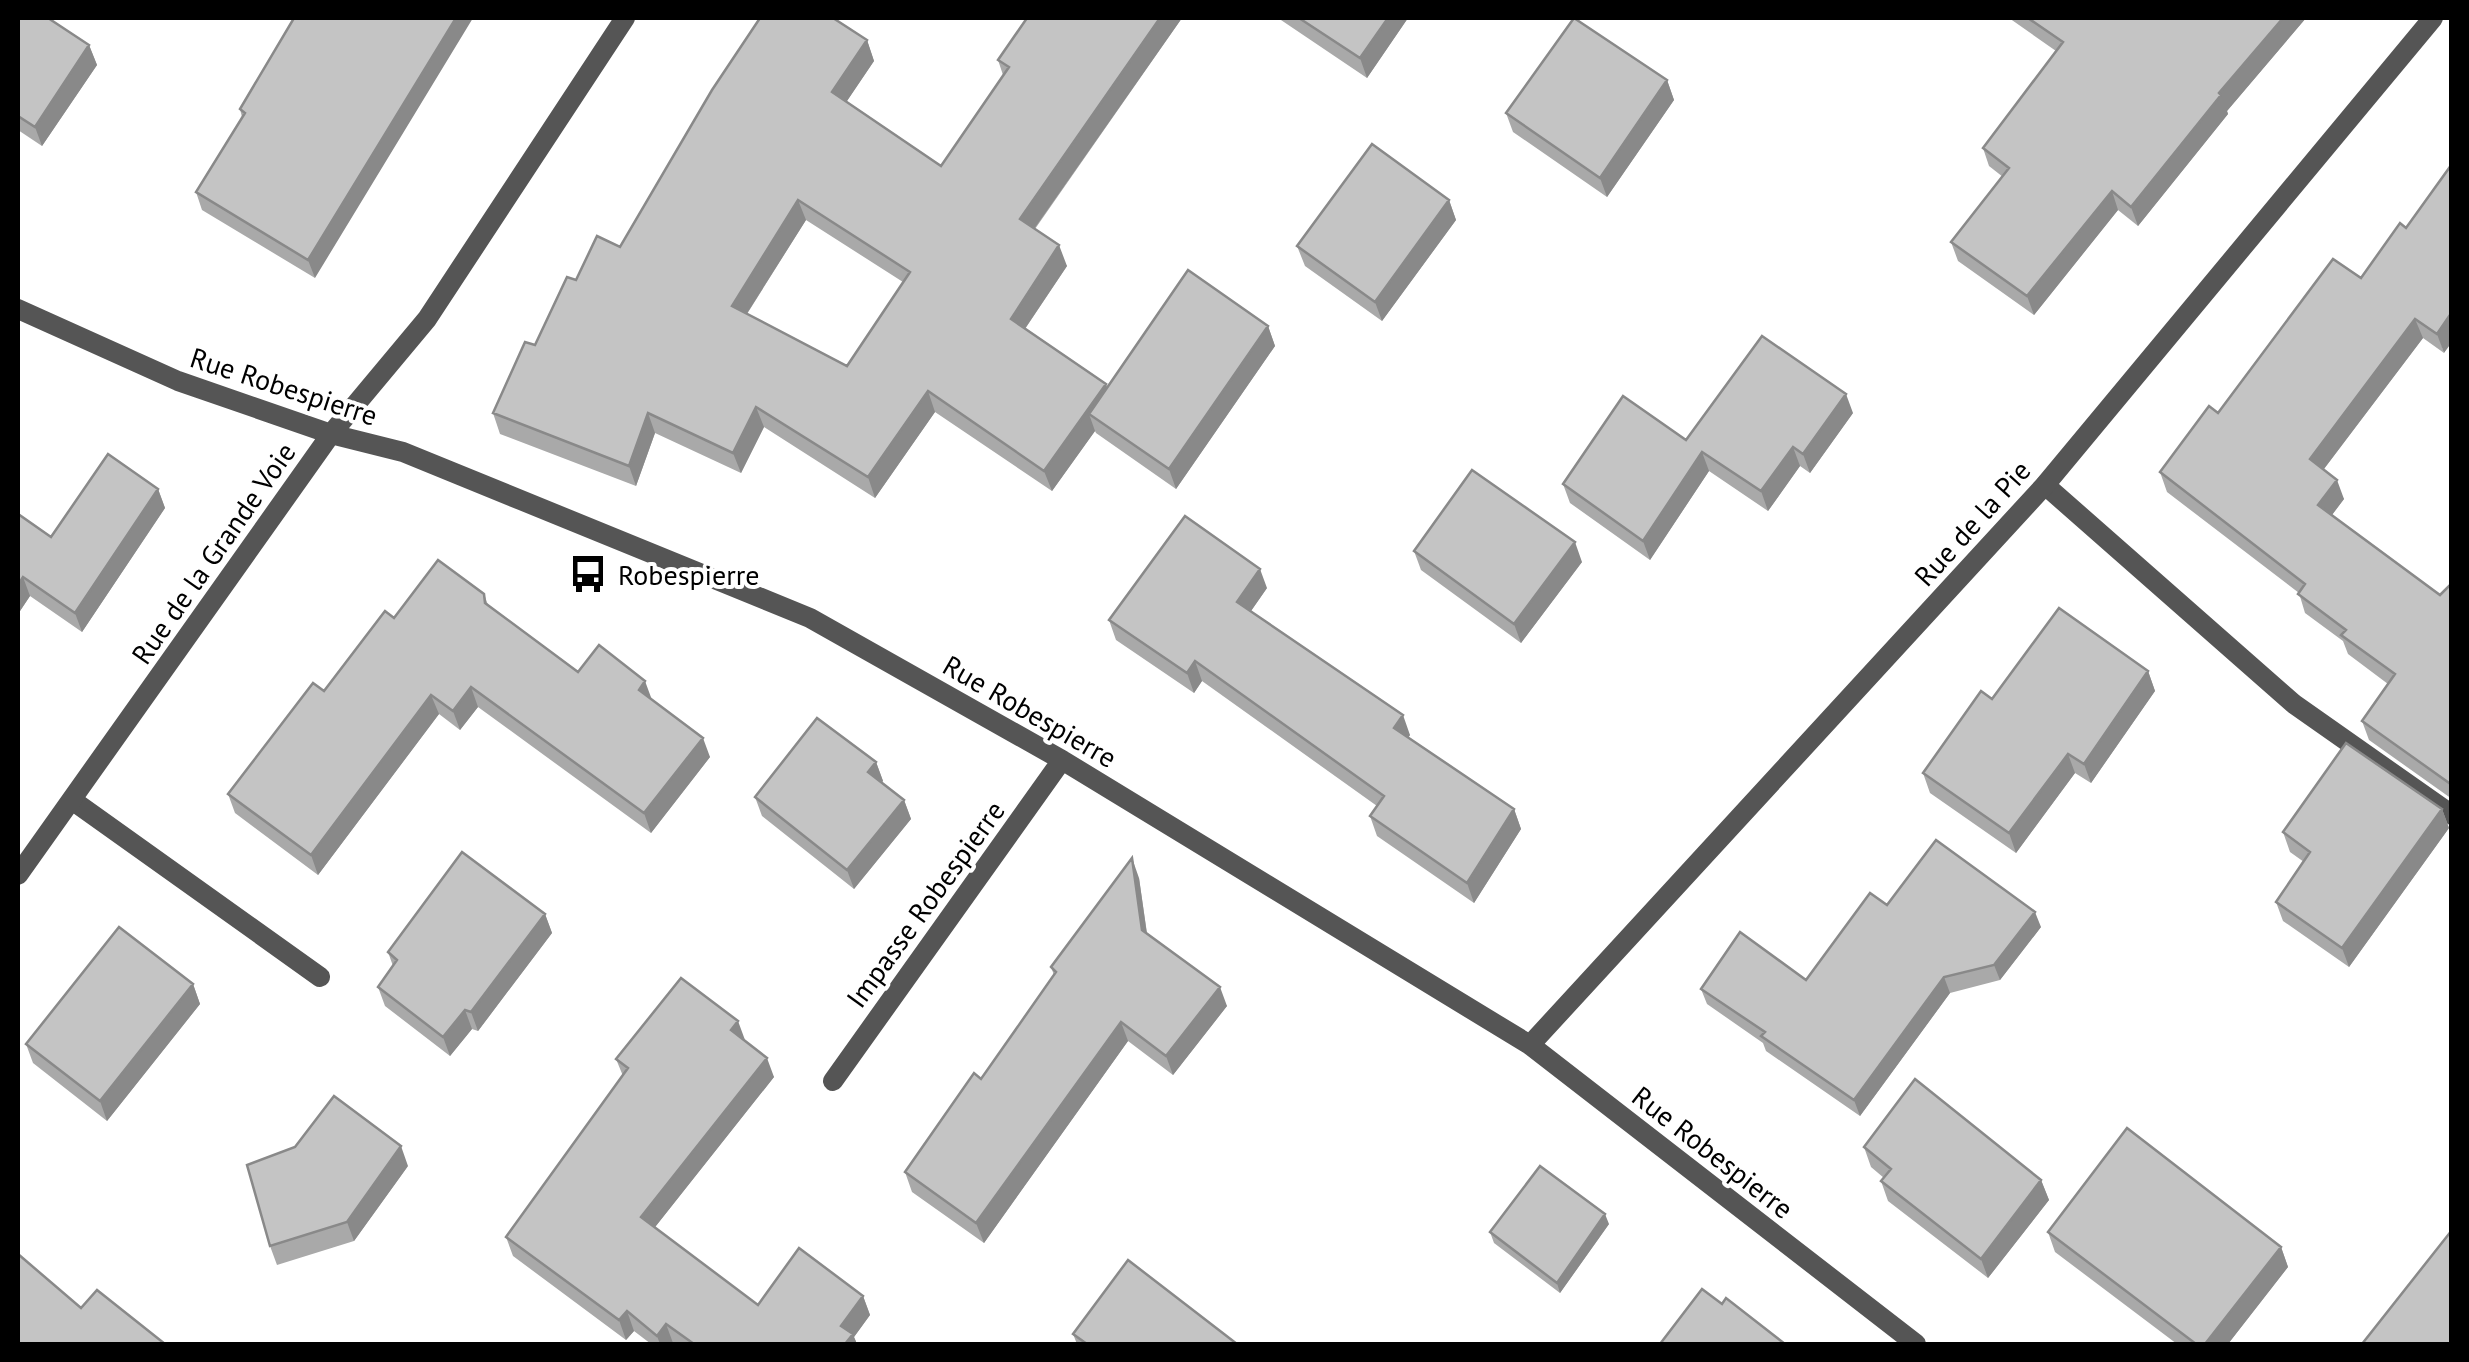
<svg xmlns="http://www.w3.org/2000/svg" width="2469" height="1362" viewBox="0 0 2469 1362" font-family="'PT Sans',sans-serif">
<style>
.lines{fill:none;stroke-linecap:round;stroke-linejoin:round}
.service{stroke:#555;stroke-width:20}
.minor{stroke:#555;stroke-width:20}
.wall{fill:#a9a9a9;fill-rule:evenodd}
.shaded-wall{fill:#898989}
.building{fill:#c4c4c4;stroke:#898989;stroke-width:2.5;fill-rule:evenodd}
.labels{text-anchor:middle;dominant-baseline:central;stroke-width:8;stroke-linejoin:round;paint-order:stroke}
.street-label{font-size:28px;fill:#000;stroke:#fff}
.poi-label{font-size:28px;fill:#000;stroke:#fff;text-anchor:start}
</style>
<rect width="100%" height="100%" fill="#fff"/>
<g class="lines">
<!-- service -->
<path class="service" d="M2045 485 2294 704 2452 815
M72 800 320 977"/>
<!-- minor -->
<path class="minor" d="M18 309 178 381 331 434 403 452 810 618 1062 760 1530 1045 1916 1344
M18 875 331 434 427 319 625 18
M1530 1045 2045 485 2433 18
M833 1081 1062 760"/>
</g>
<!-- wall -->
<path class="wall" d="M18 18 89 45 97 65 42 146 18 130Z
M294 18 315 278 202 210 196 192 242 117 240 109Z
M1182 18 1035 229 1067 266 1025 329 1107 388 1268 326 1275 346 1176 489 1096 433 1095 431 1052 491 935 412 875 498 764 427 741 473 655 433 636 486 500 434 493 413 576 280 620 247 867 40 874 61 846 102 941 166 1003 75 998 60ZM806 220 903 282 847 366 747 314Z
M1278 18H1408L1367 78Z
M2009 18H2306L2227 111 2228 114 2138 226 2118 210 2034 315 1958 261 1951 242 2003 177 1989 166 1983 148 2056 51Z
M1667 80 1674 100 1607 197 1513 132 1506 113Z
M1449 200 1456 220 1382 321 1305 266 1297 246Z
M2406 228 2444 353 2423 338 2324 469 2344 499 2332 515 2440 595 2452 583V799L2369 740 2362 721 2388 684 2348 654 2343 641 2305 613 2299 593 2167 492 2160 472 2218 413 2361 278Z
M1853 413 1810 473 1800 466 1768 511 1709 471 1650 560 1570 503 1563 484 1686 440Z
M158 489 165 508 82 632 30 596 18 614V514L51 537Z
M1414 551 1582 562 1521 643 1421 570Z
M1267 588 1251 611 1410 735 1408 738 1514 809 1521 829 1474 903 1377 836 1370 816 1377 806 1202 681 1194 693 1116 640 1109 620Z
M484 594 488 605 578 672 652 700 710 757 651 833 478 707 460 730 439 714 318 875 235 813 228 794 394 618Z
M2148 671 2155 691 2091 783 2075 773 2016 853 1930 793 1923 773 1992 699Z
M876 762 883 781 881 782 904 800 911 819 854 889 762 816 755 797Z
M2442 809 2449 828 2349 967 2283 921 2276 902 2304 862 2290 852 2283 832Z
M1139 878 1147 933 1227 1006 1173 1075 1128 1041 984 1243 912 1192 905 1172 981 1079 1054 975 1051 967Z
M1887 905 2041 927 2000 980 1950 993 1860 1116 1766 1051 1763 1043 1707 1004 1701 989 1806 980Z
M545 914 552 933 478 1031 472 1029 450 1056 385 1006 378 987 393 966 388 952Z
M193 984 200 1004 107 1121 33 1063 26 1044Z
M745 1040 774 1077 655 1227 758 1305 863 1296 870 1315 854 1337 857 1344H675L673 1343 672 1344H651L634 1331 626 1340 513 1256 506 1237 623 1076 616 1059Z
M1864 1147 2041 1180 2049 1200 1988 1278 1888 1201 1881 1181 1884 1178 1871 1167Z
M408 1166 354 1241 277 1265 270 1246Z
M1609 1224 1560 1293 1494 1243 1490 1232Z
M2048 1232 2281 1247 2288 1267 2228 1344H2177L2055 1252Z
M1073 1334 1237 1344H1077Z"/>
<!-- shaded-wall -->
<path class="shaded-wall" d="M456 18H473L315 278 308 260Z
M1160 18H1182L1027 239 1020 219Z
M1388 18H1408L1367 78 1360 58Z
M2283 18H2306L2227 111 2228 114 2138 226 2131 207 2219 93Z
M867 40 874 61 839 113 832 92Z
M89 45 97 65 42 146 35 127Z
M1667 80 1674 100 1607 197 1600 178Z
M2112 191 2118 210 2034 315 2027 296Z
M798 200 806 220 739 326 732 306Z
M1449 200 1456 220 1382 321 1375 302Z
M1059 245 1067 266 1018 339 1011 319Z
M2452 312V342L2444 353 2437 334Z
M2415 319 2423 338 2317 478 2310 459Z
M1268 326 1275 346 1176 489 1169 469Z
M1106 384 1113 405 1089 414 1095 431 1052 491 1044 471Z
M928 391 935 412 875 498 868 477Z
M1846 394 1853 413 1810 473 1803 454Z
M756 407 764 427 741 473 733 453Z
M648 413 655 433 636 486 629 466Z
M1793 447 1800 466 1768 511 1761 491Z
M1702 452 1709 471 1650 560 1643 541Z
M2337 480 2344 499 2325 524 2318 505Z
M158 489 165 508 82 632 75 613Z
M1575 542 1582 562 1521 643 1514 624Z
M1260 569 1267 588 1244 621 1237 602Z
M23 577 30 596 18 614V585Z
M1195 661 1202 681 1194 693 1187 673Z
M2148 671 2155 691 2091 783 2084 764Z
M645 681 652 700 639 690Z
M471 687 478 707 460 730 453 711Z
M431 695 439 714 318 875 311 855Z
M1403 715 1410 735 1401 747 1394 728Z
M703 738 710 757 651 833 644 813Z
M2068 754 2075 773 2016 853 2009 833Z
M876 762 883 781 875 791 868 772Z
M904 800 911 819 854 889 847 870Z
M1514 809 1521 829 1474 903 1467 883Z
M2442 809 2449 828 2349 967 2342 948Z
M1132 858 1139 878 1149 949 1142 930Z
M2035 912 2041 927 2000 980 1994 965Z
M545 914 552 933 478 1031 471 1012Z
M1944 977 1950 993 1860 1116 1854 1100Z
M193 984 200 1004 107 1121 100 1101Z
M1220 987 1227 1006 1173 1075 1166 1056Z
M465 1010 472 1029 450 1056 443 1037Z
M738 1021 745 1040 731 1030Z
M1121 1022 1128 1041 984 1243 976 1223Z
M767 1058 774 1077 648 1236 641 1217Z
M401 1146 408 1166 354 1241 347 1222Z
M2041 1180 2049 1200 1988 1278 1981 1259Z
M1605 1214 1609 1224 1560 1293 1557 1283Z
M2281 1247 2288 1267 2228 1344H2205Z
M863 1296 870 1315 854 1337 857 1344H845L841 1326Z
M627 1311 634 1331 626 1340 619 1320Z
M666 1324 673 1343 672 1344H660L657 1336Z"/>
<!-- building -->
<path class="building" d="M18 18H48L89 45 35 127 18 116Z
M294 18H456L308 260 196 192 245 113 240 109Z
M760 18H833L867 40 832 92 941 166 1009 67 998 60 1027 18H1160L1020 219 1059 245 1011 319 1106 384 1044 471 928 391 868 477 756 407 733 453 648 413 629 466 493 413 525 342 535 345 567 277 576 280 597 236 620 247 712 90ZM798 200 910 272 847 366 732 306Z
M1299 18H1388L1360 58Z
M1574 18 1667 80 1600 178 1506 113Z
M2028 18H2283L2219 93 2221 95 2131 207 2112 191 2027 296 1951 242 2009 168 1983 148 2063 42Z
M1372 144 1449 200 1375 302 1297 246Z
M2452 164V312L2437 334 2415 319 2310 459 2337 480 2318 505 2440 595 2452 583V785L2362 721 2395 674 2341 635 2346 630 2298 594 2305 584 2160 472 2209 406 2218 413 2333 259 2361 278 2400 223 2406 228Z
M1188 270 1268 326 1169 469 1089 414Z
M1762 336 1846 394 1803 454 1793 447 1761 491 1702 452 1643 541 1563 484 1623 396 1686 440Z
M108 454 158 489 75 613 23 577 18 585V514L51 537Z
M1472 470 1575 542 1514 624 1414 551Z
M1185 516 1260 569 1237 602 1403 715 1394 728 1514 809 1467 883 1370 816 1384 796 1195 661 1187 673 1109 620Z
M438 560 484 594 485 603 578 672 599 645 645 681 639 690 703 738 644 813 471 687 453 711 431 695 311 855 228 794 313 683 324 691 385 611 394 618Z
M2059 608 2148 671 2084 764 2068 754 2009 833 1923 773 1981 691 1992 699Z
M817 718 876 762 868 772 904 800 847 870 755 797Z
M2346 743 2442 809 2342 948 2276 902 2310 852 2283 832Z
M1936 840 2035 912 1994 965 1944 977 1854 1100 1761 1036 1765 1032 1701 989 1740 932 1806 980 1870 893 1887 905Z
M462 852 545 914 471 1012 465 1010 443 1037 378 987 397 960 388 952Z
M1132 858 1142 930 1220 987 1166 1056 1121 1022 976 1223 905 1172 974 1073 981 1079 1056 972 1051 967Z
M119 927 193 984 100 1101 26 1044Z
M681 978 738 1021 731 1030 767 1058 641 1217 758 1305 799 1248 863 1296 841 1326 853 1334 845 1344H694L666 1324 657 1336 627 1311 619 1320 506 1237 628 1068 616 1059Z
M1915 1079 2041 1180 1981 1259 1881 1181 1891 1169 1864 1147Z
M334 1096 401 1146 347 1222 270 1246 247 1165 295 1147Z
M2127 1128 2281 1247 2205 1344H2196L2048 1232Z
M1540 1166 1605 1214 1557 1283 1490 1232Z
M2452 1230V1344H2362Z
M18 1254 81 1308 97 1290 165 1344H18Z
M1128 1260 1237 1344H1087L1073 1334Z
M1702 1289 1722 1304 1726 1298 1785 1344H1660Z"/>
<!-- icons -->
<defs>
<g id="bus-bare" transform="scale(3)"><path d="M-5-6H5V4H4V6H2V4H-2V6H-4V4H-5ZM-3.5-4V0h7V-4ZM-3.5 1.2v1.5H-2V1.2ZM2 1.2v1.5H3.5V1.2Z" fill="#000" stroke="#fff" stroke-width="2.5" paint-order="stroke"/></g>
</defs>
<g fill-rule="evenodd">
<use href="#bus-bare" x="588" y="574"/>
</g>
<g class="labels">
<!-- street labels -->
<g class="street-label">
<text transform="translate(284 386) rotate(18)">Rue Robespierre</text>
<text transform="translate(1972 523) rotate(-48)">Rue de la Pie</text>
<text transform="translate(213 553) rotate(-55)">Rue de la Grande Voie</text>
<text transform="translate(1030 711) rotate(30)">Rue Robespierre</text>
<text transform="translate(925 904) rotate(-54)">Impasse Robespierre</text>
<text transform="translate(1713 1152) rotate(38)">Rue Robespierre</text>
</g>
<!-- poi labels -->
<g class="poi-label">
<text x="618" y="574">Robespierre</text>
</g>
</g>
<!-- border -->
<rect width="2469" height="1362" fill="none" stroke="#000000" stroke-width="40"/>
</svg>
